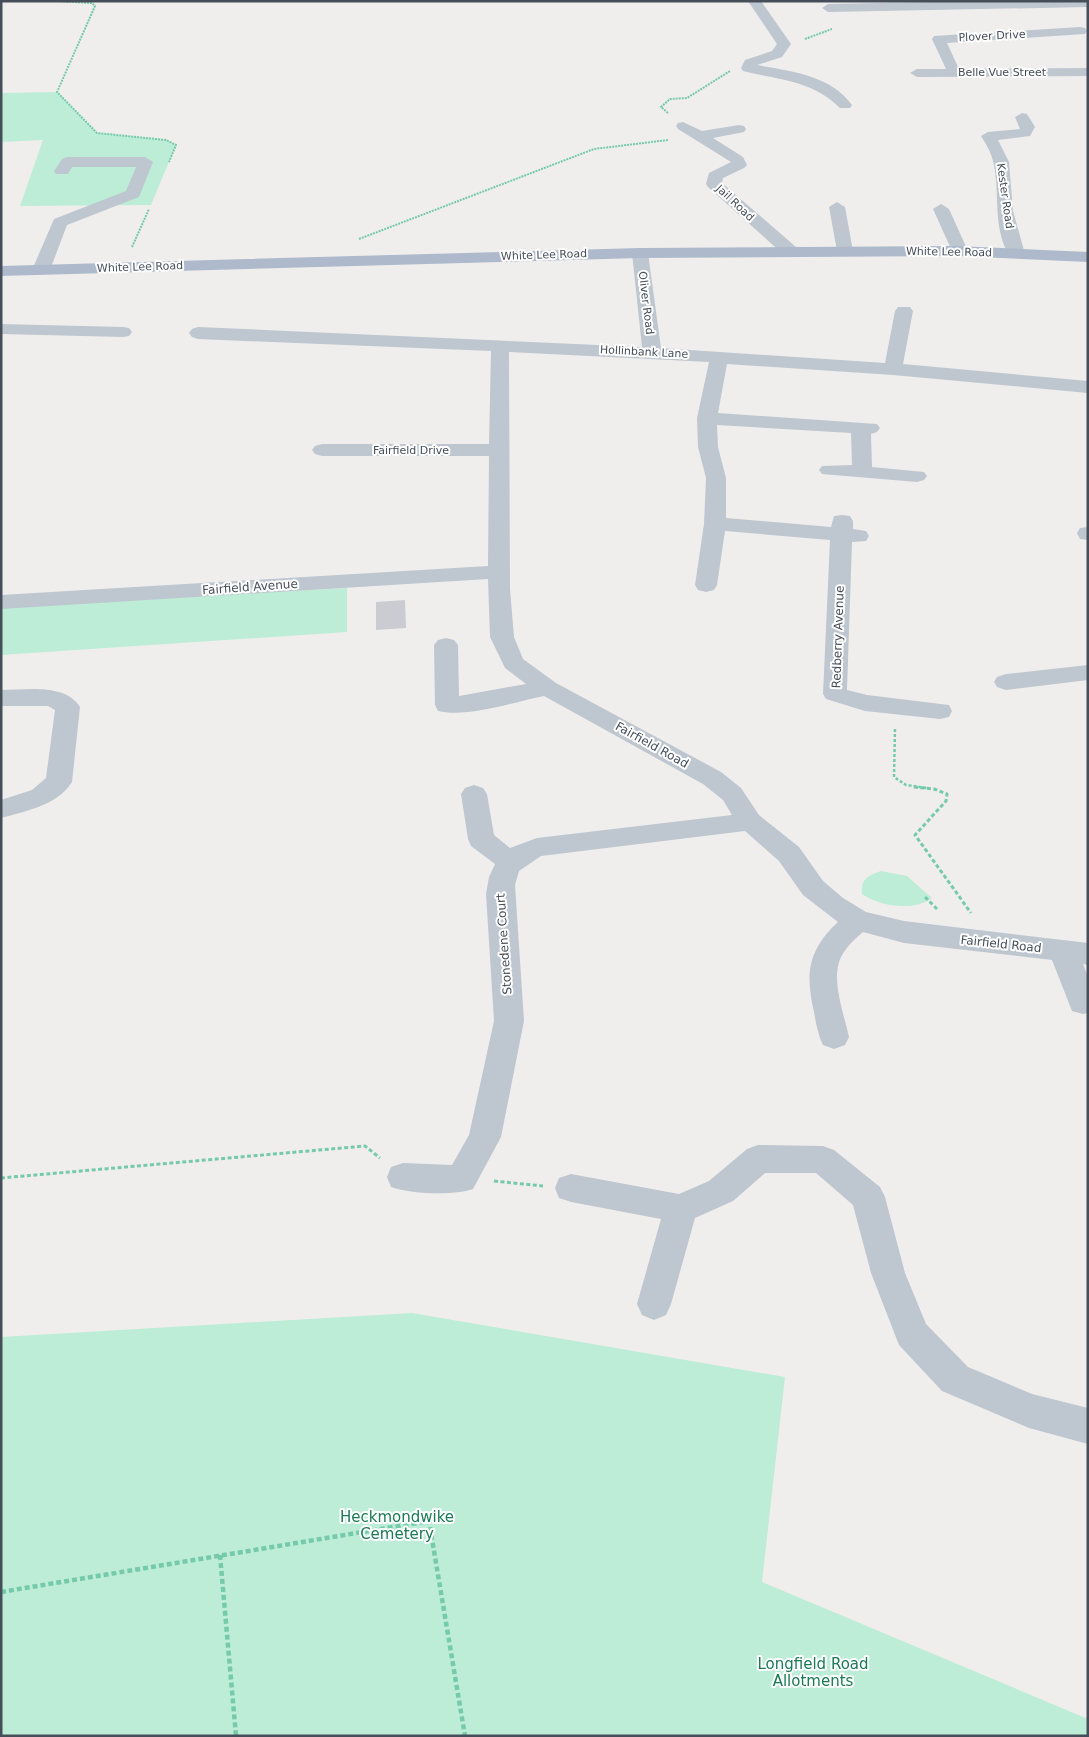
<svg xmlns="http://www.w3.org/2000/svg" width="1089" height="1737" viewBox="0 0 1089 1737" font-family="'DejaVu Sans',sans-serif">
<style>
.green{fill:#bdedd6}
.building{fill:#caccd2}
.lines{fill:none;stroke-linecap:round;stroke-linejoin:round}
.path-far3{stroke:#76caac;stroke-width:2;stroke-dasharray:2 1;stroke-linecap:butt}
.path-far2{stroke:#76caac;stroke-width:2.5;stroke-dasharray:3 2;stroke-linecap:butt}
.path-far1{stroke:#76caac;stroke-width:3;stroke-dasharray:4 2.5;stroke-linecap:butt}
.path{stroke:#76caac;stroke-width:4.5;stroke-dasharray:5 3;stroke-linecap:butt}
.minor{fill:#bec6cf;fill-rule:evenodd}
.major{fill:#aeb9cc;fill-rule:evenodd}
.labels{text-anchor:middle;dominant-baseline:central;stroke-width:4;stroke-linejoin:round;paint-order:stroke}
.far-street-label{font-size:11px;fill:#464e5a;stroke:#fff}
.street-label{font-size:12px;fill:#464e5a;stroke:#fff}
.near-park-label{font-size:15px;fill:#1a7956;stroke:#fff}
</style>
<rect width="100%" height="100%" fill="#f0eeed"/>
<!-- green -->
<path class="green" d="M57 92 97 133 166 140 176 145 151 205 20 206 43 140 1 142V93Z
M347 588V632L1 655V607Z
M881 871 907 876 932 898C914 912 879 906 862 894 860 880 868 875 881 871Z
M412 1313 785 1377 762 1582 1088 1719V1736H1V1337Z"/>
<!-- building -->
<path class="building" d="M405 600 406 628 376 630V602Z"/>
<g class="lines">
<!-- path-far3 -->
<path class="path-far3" d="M57 1 92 3 95 6 57 92 97 133 166 140 176 145 169 162
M805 39 832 29
M668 113 661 107 670 99 687 98 730 71
M359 239 594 149 668 140
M132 247 149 209"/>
<!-- path-far2 -->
<path class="path-far2" d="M895 729 894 777 906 785 927 788"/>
<!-- path-far1 -->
<path class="path-far1" d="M914 787 934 789 947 794 946 801 915 835 971 913
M925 897 938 910
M1 1178 365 1146 380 1158
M494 1181 543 1186"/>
<!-- path -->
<path class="path" d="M220 1555 236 1736
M1 1592 429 1521 465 1736"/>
<!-- minor -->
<path class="minor" d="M748 1H761L791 44 782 57 757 65C790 71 831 75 852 105L850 108H840C812 80 779 80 743 71L741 68 745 60 772 51 777 44Z
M981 1H1088V7L828 12 822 8 828 4Z
M1080 27 1085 28 1087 31 1085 34 947 43 959 69 1088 68V76L917 77 910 73 917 69H946L932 39 934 36Z
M1022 113 1027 114 1035 127 1030 136 998 140 1009 162 1013 211 1025 254 1023 258H1011C991 229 1001 192 993 161 991 152 986 144 981 136L988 132 1020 129 1015 117Z
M683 122 702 131 739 125 744 126 746 129 744 132 713 138 743 157 747 165 744 168 723 178 722 183 796 247 798 251 796 255H784L708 187 706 184 709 173 731 162 678 129 676 126 678 123Z
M67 157H145L153 162 139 197 67 225 50 270 47 274H35L32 270 54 219 126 191 136 167H72L68 174H56L54 171 62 159Z
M837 202 845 207 853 251 851 255H839L837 251 829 207Z
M941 204 949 209 968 251 966 255H954L952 251 933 209Z
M640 248 646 249 648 253 661 348 885 363 895 311 898 307H910L913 311 903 364 1088 381V393L893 375 727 364 718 413 877 424 880 428 877 432 871 434 872 467 924 472 927 476 924 480 917 482 822 474 819 470 822 466 852 465 851 433 717 425 718 447 726 478V518L831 527 834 516 842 515 850 516 853 521V529L866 531 869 536 866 541 852 542 847 690 867 695 949 705 952 711 949 717 940 719 865 711 826 699 823 694 830 540 725 531 717 585 714 590 706 592 698 590 695 585 704 524 706 478 698 447 697 418 709 362 509 352 510 589 514 637 523 659 556 683 721 772 741 788 759 815 799 847 823 881 843 898 866 912 904 921 1088 943V965L1083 964 1088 977V1013L1083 1014 1072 1011 1052 960 904 943 863 932C856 938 849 944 844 952 828 974 844 1013 849 1037L845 1045 834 1049 823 1045C818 1035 816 1024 814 1012 805 973 808 950 838 922L803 895 779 861 745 831 541 856 519 871 515 885 524 1021 501 1137 473 1189C452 1196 412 1194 391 1187L387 1177 391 1167 403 1163 452 1165 469 1135 494 1021 486 894 489 877 495 864 471 846 468 839 461 794 465 788 474 785 483 788 487 794 494 835 510 848 537 838 732 815 723 800 703 784 544 696C514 702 467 718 438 711L435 705 434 645 438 640 446 638 454 640 458 645 459 696 526 684 505 668 490 637 488 579 1 609V595L488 566 489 456H322L315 454 312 450 315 446 322 444H489L491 351 198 339 192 337 189 333 192 329 198 327 642 347 632 253 634 249Z
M1 324 123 327 129 328 132 332 129 336 123 337 1 334Z
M1088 527V540L1080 539 1077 533 1080 528Z
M1088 665V680L1006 690 997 687 994 682 997 677 1006 674Z
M1 690C26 690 65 683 80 707L72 782C58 805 26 811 1 818V800L32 790 46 778 55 710 48 706H1Z
M758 1145 823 1146 834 1150 880 1187 885 1197 905 1273 926 1324 968 1367 1032 1394 1088 1408V1444L1029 1428 942 1391 899 1345 871 1273 853 1205 816 1173H765L733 1201 695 1218 671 1304 666 1315 654 1320 642 1315 637 1304 661 1219 571 1202 559 1198 555 1188 559 1178 571 1174 679 1194 709 1181 747 1149Z"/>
<!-- major -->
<path class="major" d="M957 246 1088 252V262L957 256 640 258 1 276V266L640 248Z"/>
</g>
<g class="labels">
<!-- far-street labels -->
<g class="far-street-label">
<text transform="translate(992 36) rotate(-3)">Plover Drive</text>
<text x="1002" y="72">Belle Vue Street</text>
<text transform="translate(1005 196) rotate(82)">Kester Road</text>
<text transform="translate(735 203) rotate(43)">Jail Road</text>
<text transform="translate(949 252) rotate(1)">White Lee Road</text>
<text transform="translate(544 255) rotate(-2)">White Lee Road</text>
<text transform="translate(140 267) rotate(-2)">White Lee Road</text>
<text transform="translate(646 303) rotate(83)">Oliver Road</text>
<text transform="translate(644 352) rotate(3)">Hollinbank Lane</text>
<text x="411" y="450">Fairfield Drive</text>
</g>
<!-- street labels -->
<g class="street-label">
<text transform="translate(250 587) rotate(-4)">Fairfield Avenue</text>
<text transform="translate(838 637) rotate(-88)">Redberry Avenue</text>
<text transform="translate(652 745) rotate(29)">Fairfield Road</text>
<text transform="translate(504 944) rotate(-94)">Stonedene Court</text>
<text transform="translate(1001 944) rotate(6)">Fairfield Road</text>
</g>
<!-- near-park labels -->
<g class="near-park-label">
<text x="397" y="1517">Heckmondwike<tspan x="397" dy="17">Cemetery</tspan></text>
<text x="813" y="1664">Longfield Road<tspan x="813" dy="17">Allotments</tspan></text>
</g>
</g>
<!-- border -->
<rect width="1089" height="1737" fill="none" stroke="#464e5a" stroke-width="5"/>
</svg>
